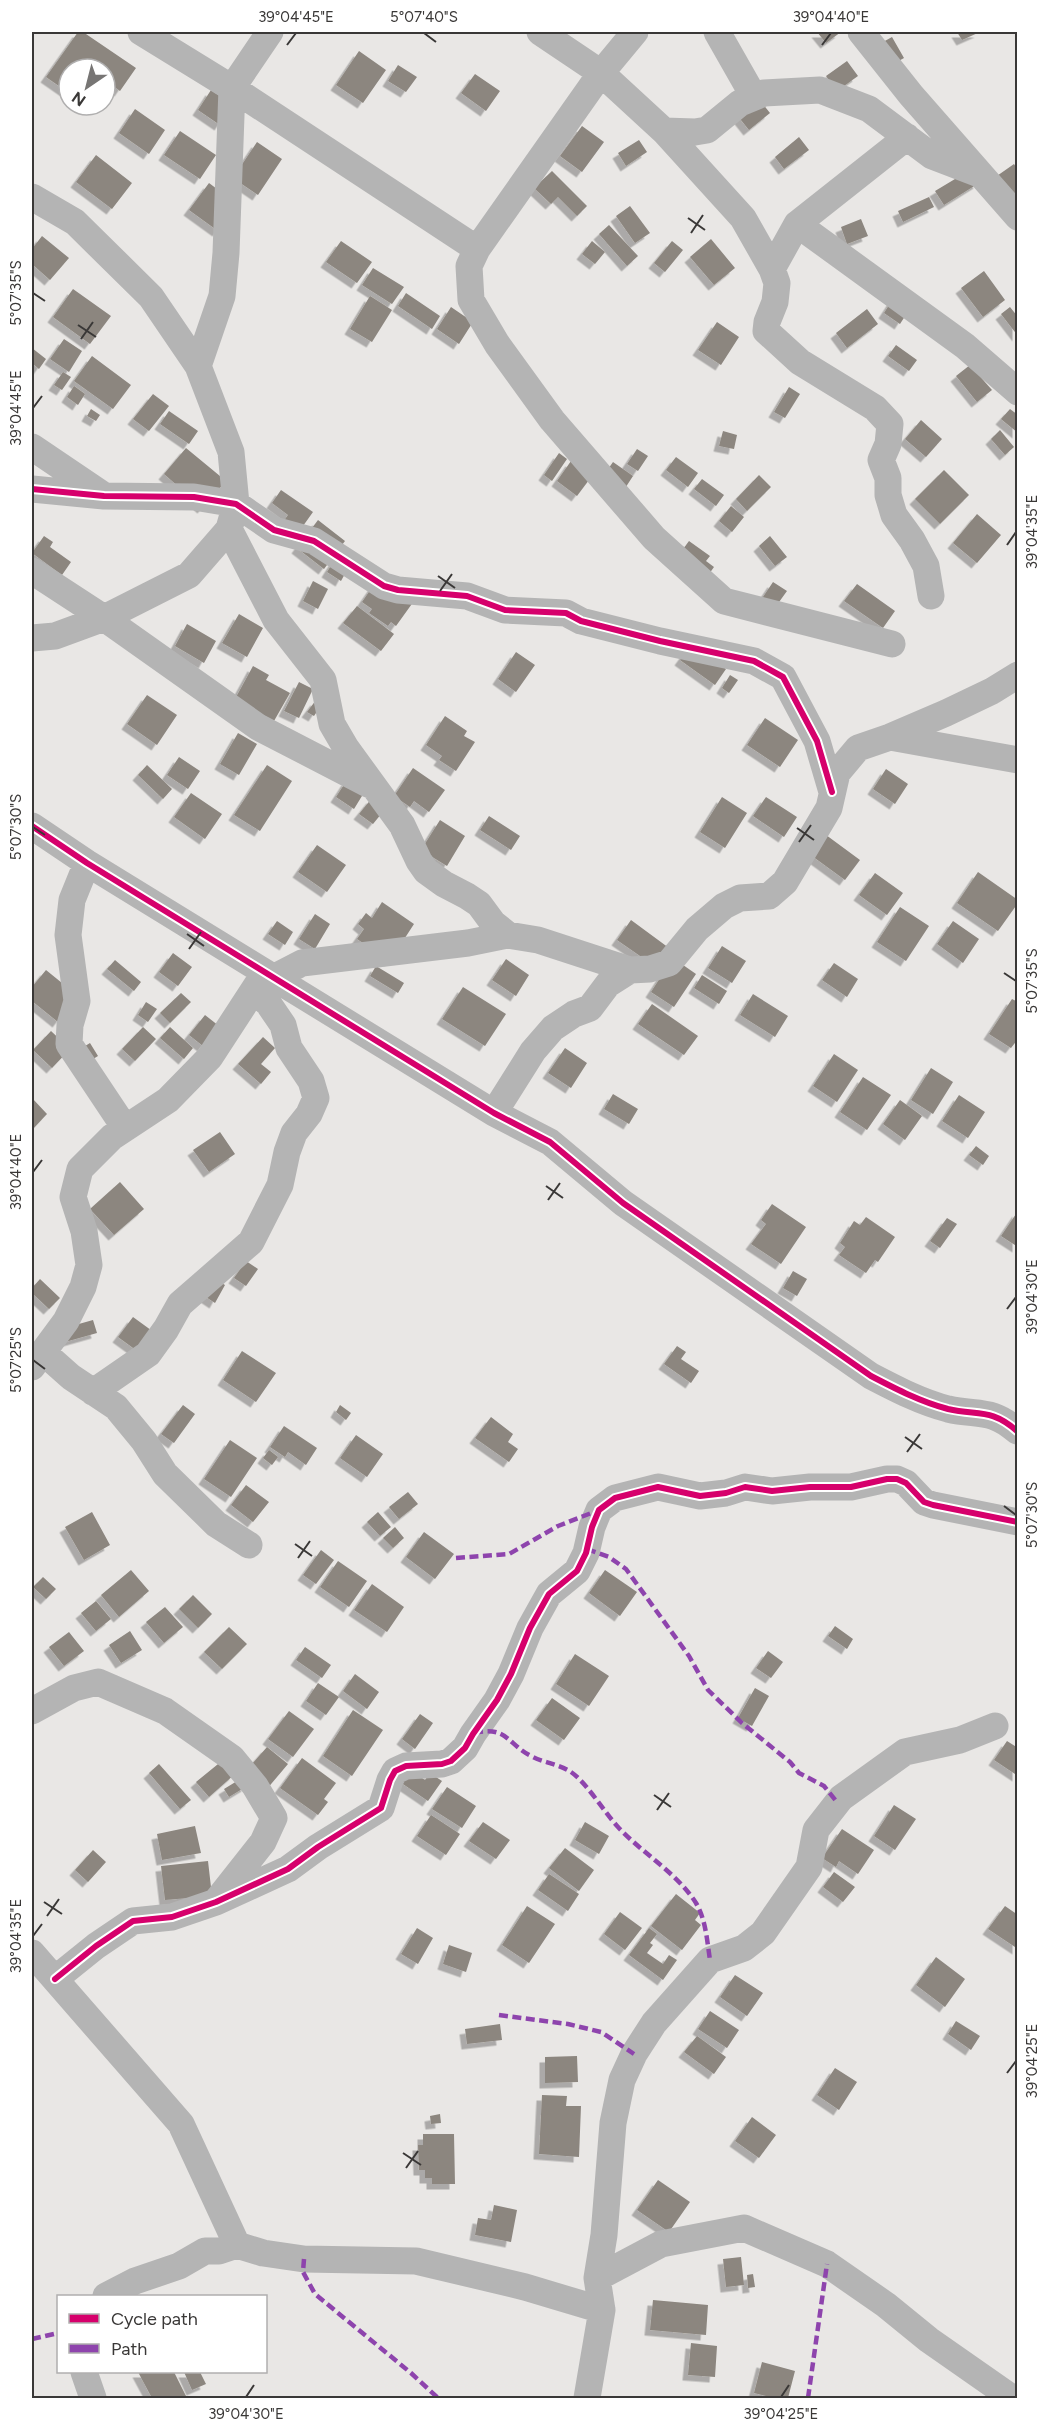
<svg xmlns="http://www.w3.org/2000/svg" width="1049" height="2430" viewBox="0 0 1049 2430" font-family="Figtree,sans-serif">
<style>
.building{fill:#8c867f;filter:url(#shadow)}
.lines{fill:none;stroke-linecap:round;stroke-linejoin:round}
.minor{stroke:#b4b4b4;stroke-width:27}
.quiet{stroke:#8e44ad;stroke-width:4.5;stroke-dasharray:9 4.5;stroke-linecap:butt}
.cycleway-casing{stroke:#fff;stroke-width:10}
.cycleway{stroke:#d6006c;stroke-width:6}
.ticks{fill:none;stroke:#3a3837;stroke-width:2}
.neatline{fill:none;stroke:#3a3837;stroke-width:2}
.ticks-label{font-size:15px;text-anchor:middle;fill:#3a3837}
</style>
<defs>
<filter id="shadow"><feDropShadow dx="-5.5" dy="5.5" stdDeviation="0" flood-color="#0004"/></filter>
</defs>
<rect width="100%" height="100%" fill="#e9e7e5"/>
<!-- building -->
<path class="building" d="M78 32H83L136 68 120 91 116 88 105 104V69H69V93L46 77Z
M817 32H841L826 43Z
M957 32H980L962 40Z
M892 37 904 58 886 68 874 47Z
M359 51 386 70 363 103 336 85Z
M847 61 858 76 837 91 826 76Z
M398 65 417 77 406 92 388 81Z
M475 74 500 91 486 111 461 93Z
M211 90 233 105 220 125 198 110Z
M758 98 770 113 749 130 737 115Z
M135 109 165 130 149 154 119 133Z
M582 126 604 142 582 172 560 156Z
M180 131 216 155 200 179 164 155Z
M799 137 809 150 784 169 775 157Z
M639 140 647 152 626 166 618 153Z
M257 142 282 159 258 195 233 178Z
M96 155 132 183 112 209 76 182Z
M1014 164 1018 170V206L994 178Z
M970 170 979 183 944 205 935 191Z
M552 171 587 206 577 216 558 197 551 204 534 188Z
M209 183 237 204 218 231 189 210Z
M929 197 934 207 903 222 898 211Z
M630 206 650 233 635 243 616 216Z
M861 219 868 236 847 244 841 227Z
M609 225 638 256 627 266 599 234Z
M42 236 69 258 50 280 32 264V249Z
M711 239 735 268 714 285 690 257Z
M341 241 372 262 357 283 326 262Z
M592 241 605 252 595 264 582 254Z
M672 241 683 250 665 272 654 263Z
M373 268 404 287 392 304 362 285Z
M984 271 1005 300 983 317 961 288Z
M73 289 111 316 90 344 53 317Z
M406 293 440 316 432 329 398 306Z
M370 296 392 310 372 342 350 329Z
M893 299 909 310 900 324 884 313Z
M451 307 473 322 459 344 437 329Z
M1010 307 1018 317V336L1001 314Z
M867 309 878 324 847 348 836 333Z
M717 322 739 337 721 365 698 350Z
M64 339 82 351 69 372 50 359Z
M896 345 917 360 909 371 888 356Z
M32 348 46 359 39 369 32 363Z
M92 356 131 385 113 409 74 381Z
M970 365 992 390 977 402 956 376Z
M63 372 71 377 62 390 54 385Z
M74 386 85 394 78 405 67 397Z
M789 387 800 394 785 418 774 412Z
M153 394 169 406 149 431 133 419Z
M91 409 100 415 96 421 87 416Z
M1010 409 1018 415V433L1001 419Z
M169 411 198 431 189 444 160 424Z
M921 420 942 439 926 457 905 439Z
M1000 430 1014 447 1005 455 991 439Z
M723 431 737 435 734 449 719 446Z
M186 448 226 481 203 508 164 474Z
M637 449 648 456 638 471 627 464Z
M559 453 567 459 552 481 544 475Z
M676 457 698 473 688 487 666 470Z
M571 461 592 476 577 496 557 481Z
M613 462 633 476 620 496 599 482Z
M944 470 969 495 940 524 915 499Z
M759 475 771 487 747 511 736 499Z
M702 479 724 495 716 506 694 489Z
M281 490 313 512 298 533 283 522 288 515 272 503Z
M731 506 744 517 732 532 719 521Z
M977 514 1001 535 977 563 953 543Z
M318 520 345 541 324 569 297 548Z
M44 536 53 542 50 547 71 562 62 575 32 553Z
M770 536 787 557 775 566 759 546Z
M689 541 710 556 706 561 714 567 704 581 675 560Z
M339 553 352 561 341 581 327 572Z
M380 576 414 601 396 626 391 622 388 626 369 613 372 609 362 602Z
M313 581 328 589 318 609 303 601Z
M773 582 787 591 774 609 761 600Z
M857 584 895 611 883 628 844 601Z
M357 606 394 634 381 651 343 623Z
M239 614 263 628 247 657 222 643Z
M187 624 216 641 204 663 175 646Z
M691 645 726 669 715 685 680 660Z
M516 652 535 665 516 692 498 679Z
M253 666 269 675 266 680 290 693 274 721 235 699Z
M730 675 738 680 729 693 722 688Z
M299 682 313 689 299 718 284 711Z
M147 695 177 715 157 745 127 724Z
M316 700 322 704 314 716 307 712Z
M445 716 467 731 464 736 475 742 456 771 439 760 442 756 426 745Z
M765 718 798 740 780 767 747 745Z
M238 733 257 744 239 775 220 764Z
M179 757 200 771 188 789 167 775Z
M147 765 172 789 163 799 138 775Z
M267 765 292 781 260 831 234 815Z
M413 768 445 790 429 812 414 801 410 807 394 796Z
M886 769 908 784 895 804 873 789Z
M347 780 365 791 354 809 336 797Z
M191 793 222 814 205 839 174 817Z
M722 797 747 813 725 848 700 832Z
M766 797 797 817 784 837 753 816Z
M372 798 386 808 373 824 359 814Z
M489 816 520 836 511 850 480 830Z
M440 820 465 836 447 866 421 850Z
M822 832 860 860 845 880 808 853Z
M317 845 346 865 327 892 298 872Z
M978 872 1018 900V903L998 931 957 903Z
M875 873 903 893 887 915 859 895Z
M382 902 414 924 390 961 357 939 364 929 358 924 366 913 372 918Z
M900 907 929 926 906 961 877 942Z
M315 914 330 924 315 949 299 939Z
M631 920 669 948 656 967 617 940Z
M277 921 293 932 285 945 268 934Z
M953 921 979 939 963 963 937 944Z
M722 946 746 961 732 983 708 968Z
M173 953 192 967 178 986 159 972Z
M673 958 696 974 674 1007 651 992Z
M506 959 529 975 516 996 492 980Z
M115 960 141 982 134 991 107 969Z
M834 963 858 979 847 997 822 980Z
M376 966 404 983 398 993 370 976Z
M46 970 78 996 58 1022 32 1001V987Z
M702 975 727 991 719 1004 694 988Z
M463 987 506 1014 485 1046 442 1019Z
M181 993 191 1002 170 1023 160 1013Z
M753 994 788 1016 775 1037 740 1015Z
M1012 999 1018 1002V1039L1011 1048 989 1034Z
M146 1002 157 1009 148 1022 138 1015Z
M652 1004 698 1036 684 1055 638 1024Z
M205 1015 219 1026 203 1046 189 1035Z
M143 1027 156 1039 135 1061 122 1049Z
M170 1027 193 1048 184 1059 160 1038Z
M51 1031 70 1049 52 1068 33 1050Z
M263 1037 275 1048 261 1064 271 1072 261 1084 238 1064Z
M90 1043 98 1056 85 1064 77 1051Z
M565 1048 587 1063 571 1088 548 1073Z
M834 1054 858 1070 837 1102 813 1086Z
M931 1068 953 1082 933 1114 911 1100Z
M863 1077 891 1095 867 1130 840 1112Z
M613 1094 638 1109 629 1124 604 1109Z
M959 1095 985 1112 968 1138 942 1121Z
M32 1098 47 1114 32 1130Z
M900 1100 922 1116 905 1140 883 1124Z
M220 1132 235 1154 209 1172 193 1150Z
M976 1146 989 1156 983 1165 969 1155Z
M120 1182 144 1209 114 1235 90 1209Z
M772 1204 806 1227 781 1264 751 1244 766 1224 761 1220Z
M1018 1211V1247L1001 1236Z
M866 1217 895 1237 878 1262 875 1260 866 1273 839 1255 845 1247 840 1243 854 1221 860 1225Z
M947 1218 957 1224 940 1248 930 1241Z
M246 1261 258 1269 246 1286 234 1278Z
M793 1271 807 1279 797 1296 783 1288Z
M213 1278 225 1285 215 1303 203 1295Z
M40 1279 60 1298 49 1309 32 1293V1288Z
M133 1317 155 1333 140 1353 118 1337Z
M93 1320 97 1333 65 1342 61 1329Z
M677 1346 686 1352 681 1359 699 1371 691 1383 664 1364Z
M242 1351 276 1373 256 1402 223 1380Z
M183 1405 195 1414 174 1443 161 1434Z
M340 1405 351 1413 346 1420 336 1412Z
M491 1417 513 1434 508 1442 518 1449 509 1462 475 1438Z
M284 1426 317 1448 306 1465 288 1452 285 1457 270 1447Z
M356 1435 383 1454 367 1477 340 1458Z
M230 1440 257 1458 231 1497 204 1479Z
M269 1450 278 1457 272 1465 263 1458Z
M246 1485 269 1502 253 1522 231 1505Z
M408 1492 418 1504 399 1519 389 1507Z
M92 1512 110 1545 84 1560 65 1527Z
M378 1512 391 1527 380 1536 367 1522Z
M395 1527 404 1538 393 1548 383 1538Z
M424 1532 454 1554 435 1579 406 1557Z
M321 1550 334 1560 316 1584 303 1575Z
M338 1561 367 1581 349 1607 320 1587Z
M131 1570 149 1591 119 1617 101 1595Z
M605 1570 637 1592 620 1616 589 1593Z
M43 1577 56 1589 46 1599 33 1587Z
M372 1584 404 1607 387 1632 354 1610Z
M193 1595 212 1614 198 1628 179 1609Z
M96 1601 111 1619 96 1631 81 1613Z
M165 1607 183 1627 164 1643 146 1622Z
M835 1626 853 1639 847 1649 828 1636Z
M229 1627 247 1644 222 1669 204 1652Z
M130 1631 142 1650 121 1663 109 1645Z
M69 1632 84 1651 64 1666 49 1647Z
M305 1647 331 1665 322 1678 296 1660Z
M768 1651 783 1662 771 1678 756 1668Z
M575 1654 609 1676 589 1706 556 1684Z
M355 1674 379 1692 367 1709 343 1691Z
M318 1683 339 1697 326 1715 306 1701Z
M755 1688 769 1696 752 1726 738 1718Z
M552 1698 580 1718 564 1740 536 1720Z
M353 1710 383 1730 352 1776 323 1756Z
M289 1711 314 1729 293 1757 268 1739Z
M420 1714 433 1723 415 1749 402 1739Z
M1007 1741 1018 1748V1776L994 1760Z
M267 1747 288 1764 266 1790 245 1772Z
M302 1758 336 1783 324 1799 328 1802 318 1815 280 1788Z
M223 1760 235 1774 209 1797 196 1782Z
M159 1764 191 1800 180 1809 149 1773Z
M409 1769 425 1780 430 1773 442 1781 428 1801 400 1782Z
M242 1778 247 1786 229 1797 224 1789Z
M447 1787 476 1806 462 1828 432 1809Z
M894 1805 916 1819 895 1850 874 1836Z
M431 1815 460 1834 446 1855 417 1836Z
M483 1822 510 1840 496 1859 469 1841Z
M585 1822 609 1836 599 1854 575 1840Z
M195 1826 201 1853 162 1860 157 1834Z
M842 1829 874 1850 858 1874 839 1861 836 1867 822 1858Z
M565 1848 594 1870 579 1891 549 1868Z
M93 1850 106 1862 88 1882 75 1870Z
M208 1861 212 1896 165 1900 161 1866Z
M834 1872 855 1887 843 1902 823 1887Z
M549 1874 579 1894 568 1911 538 1890Z
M676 1894 700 1913 695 1920 701 1925 682 1950 651 1926Z
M527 1906 555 1924 529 1963 502 1945Z
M1005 1906 1018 1915V1949L988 1929Z
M620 1912 642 1928 625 1950 604 1934Z
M417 1928 433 1938 418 1964 401 1954Z
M649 1928 657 1934 650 1943 653 1945 647 1953 663 1964 669 1955 677 1960 663 1980 629 1955Z
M449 1945 472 1953 466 1972 443 1964Z
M936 1957 965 1979 945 2007 916 1985Z
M735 1975 763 1993 747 2016 720 1997Z
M710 2011 739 2030 727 2048 698 2029Z
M956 2021 980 2036 971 2050 948 2034Z
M500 2024 502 2040 467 2044 465 2029Z
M697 2036 726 2057 714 2074 684 2052Z
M577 2056 578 2082 545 2083V2057Z
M835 2068 857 2082 839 2110 817 2095Z
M542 2095 567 2096 566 2106H581L579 2157 539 2154Z
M440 2114 441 2123 431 2124 430 2116Z
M752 2117 776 2135 759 2158 735 2141Z
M423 2134H454L455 2184H432V2178H425V2170H419L418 2145H423Z
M658 2180 690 2202 669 2232 637 2210Z
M494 2205 517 2210 511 2242 475 2235 478 2218 491 2220Z
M741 2257 744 2285 726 2287 723 2259Z
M753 2274 755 2287 748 2288 747 2275Z
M653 2300 708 2305 706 2335 650 2330Z
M691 2343 717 2346 715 2377 688 2375Z
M762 2362 795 2371 788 2398H774L754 2393Z
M138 2372H174L187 2398H152Z
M184 2372H200L206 2384 192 2390Z"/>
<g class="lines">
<!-- minor -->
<path class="minor" d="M141 32 232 88 477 249
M540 32 601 73 664 131 743 218 772 269 777 283 775 302 767 322 766 331 800 362 875 408 890 424 888 444 881 460 888 478V495L894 515 912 540 926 566 931 596
M635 32 601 73 477 249 469 266 471 300 497 344 552 420 654 538 724 601 892 644
M717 32 754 97
M861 32 911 95 1018 217
M664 131 695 132 707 130 740 103 764 93 820 90 869 109 932 156 979 174
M32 197 75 222 151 297 198 366 231 452 236 504 229 529 276 620 323 680 332 724 346 748 402 825 419 861 426 871 444 884 467 896 479 904 493 923 508 935
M797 224 965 346 1018 392
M772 269 797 224 907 137
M198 366 222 296 226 253 232 88 270 32
M32 447 103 495
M32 489 104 496 194 497 236 504 274 530 314 541 384 586 398 590 467 596 505 610 566 613 581 621 660 641 754 661 783 677 817 741 832 792
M32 571 104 618 258 727 368 784
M32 638 55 636 104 618 189 575 229 529
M890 737 1018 760
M32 826 87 863 494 1113 550 1142 623 1203 871 1376C896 1389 921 1402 948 1409 978 1416 991 1408 1017 1431
M87 863 72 900 68 935 77 1001 70 1025 69 1044 125 1128
M273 978 302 963 468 943 508 935 538 940 630 970
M494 1113 533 1051 553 1028 574 1014 590 1008 608 984 630 970 650 969 669 963 697 929 724 906 740 898 769 896 785 882 829 808 837 773 858 748 890 737 946 713 992 691 1018 675
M44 1353 71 1377 116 1407 144 1441 165 1474 216 1524 249 1545
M32 1367 66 1321 83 1287 89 1265 84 1231 73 1197 80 1169 112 1137 168 1100 210 1057 262 977
M93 1392 148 1354 166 1329 180 1304 251 1242 280 1185 287 1152 294 1133 309 1114 316 1098 311 1081 289 1048 283 1025 268 1003 253 991
M32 1711 74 1688 98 1682 165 1711 232 1758 255 1786 274 1818 263 1842 218 1899
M32 1953 181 2124 237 2245 263 2253 304 2259 416 2261 525 2287 602 2310
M55 1979 96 1946 133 1921 172 1917 216 1902 288 1869 318 1847 381 1808 390 1780 395 1771 406 1766 442 1764 451 1761 465 1748 473 1734 497 1700 511 1674 530 1628 549 1594 577 1571 586 1553 592 1527 599 1510 615 1498 658 1487 700 1496 726 1493 745 1487 772 1491 810 1487H851L887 1479H897L906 1483 924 1502 933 1505 1018 1522
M597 2278 661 2244 744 2228 827 2264 886 2305 929 2340 1012 2398
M106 2296 135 2281 179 2266 205 2251H219L237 2245
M84 2372 93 2398
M587 2398 602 2310 597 2278 604 2235 613 2123 622 2080 634 2054 654 2023 710 1960 744 1948 763 1933 809 1867 816 1830 841 1798 905 1752 960 1740 995 1726"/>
<!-- quiet -->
<path class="quiet" d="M587 1549 609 1557 626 1569 689 1656 708 1690 742 1723 790 1762 799 1773 824 1786 837 1802
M456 1558 509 1554 558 1526 599 1510
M474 1733C508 1725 507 1745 533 1757 545 1763 559 1764 571 1772 587 1783 604 1812 618 1827 643 1854 676 1872 696 1903 706 1920 707 1941 710 1960
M499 2015 568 2024 601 2032 634 2054
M304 2259 303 2272 315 2294 411 2373 438 2398
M32 2339 58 2333
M808 2398 827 2264"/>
<!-- cycleway casing -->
<g class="cycleway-casing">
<path id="cycleway" d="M32 489 104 496 194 497 236 504 274 530 314 541 384 586 398 590 467 596 505 610 566 613 581 621 660 641 754 661 783 677 817 741 832 792
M32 826 87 863 494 1113 550 1142 623 1203 871 1376C896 1389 921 1402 948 1409 978 1416 991 1408 1017 1431
M55 1979 96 1946 133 1921 172 1917 216 1902 288 1869 318 1847 381 1808 390 1780 395 1771 406 1766 442 1764 451 1761 465 1748 473 1734 497 1700 511 1674 530 1628 549 1594 577 1571 586 1553 592 1527 599 1510 615 1498 658 1487 700 1496 726 1493 745 1487 772 1491 810 1487H851L887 1479H897L906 1483 924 1502 933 1505 1018 1522"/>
</g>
<!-- cycleway -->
<use href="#cycleway" class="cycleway"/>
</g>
<!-- ticks -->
<path class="ticks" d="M424 33 436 42M287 45 296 33M822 45 831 33M688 218 705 230M691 233 703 215M33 293 45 301M78 325 96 337M81 339 93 322M33 408 42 396M1007 545 1016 532M438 576 455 588M440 591 452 574M33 827 45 835M797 828 814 840M799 842 811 825M187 934 204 946M189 949 201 932M1004 973 1016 981M33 1172 42 1160M546 1186 563 1198M548 1200 560 1183M1007 1309 1016 1297M33 1360 45 1369M905 1437 922 1449M907 1452 920 1434M1004 1506 1016 1515M295 1544 312 1556M298 1558 310 1541M654 1795 671 1807M657 1810 669 1793M44 1902 62 1914M47 1916 59 1899M33 1936 42 1924M1007 2073 1016 2061M403 2153 421 2165M406 2168 418 2151M246 2397 254 2385M781 2397 789 2385"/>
<!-- border -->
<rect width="1049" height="2430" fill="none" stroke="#ffffff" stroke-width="66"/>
<!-- legend -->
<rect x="57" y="2295" width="210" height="78" fill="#ffffff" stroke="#b0afaf" stroke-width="1.5"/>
<rect x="69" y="2314" width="30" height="9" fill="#d6006c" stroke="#b0afaf" stroke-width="1.5"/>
<text x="111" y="2325" font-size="18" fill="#3a3837">Cycle path</text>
<rect x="69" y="2344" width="30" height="9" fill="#8e44ad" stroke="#b0afaf" stroke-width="1.5"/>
<text x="111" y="2355" font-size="18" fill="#3a3837">Path</text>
<!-- north arrow -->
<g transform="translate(87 87) rotate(215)"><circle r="28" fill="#ffffff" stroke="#b0afaf" stroke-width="1.5"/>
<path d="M0-4.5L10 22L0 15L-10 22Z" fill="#777574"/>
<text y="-9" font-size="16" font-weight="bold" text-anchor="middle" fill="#3a3837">N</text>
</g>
<rect x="33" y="33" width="983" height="2364" class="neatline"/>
<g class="ticks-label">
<text x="296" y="22">39°04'45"E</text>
<text x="424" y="22">5°07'40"S</text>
<text x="831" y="22">39°04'40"E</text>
<text transform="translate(16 293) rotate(-90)" y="5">5°07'35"S</text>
<text transform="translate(16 408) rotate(-90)" y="5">39°04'45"E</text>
<text transform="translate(1032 532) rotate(-90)" y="5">39°04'35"E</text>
<text transform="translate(16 827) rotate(-90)" y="5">5°07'30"S</text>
<text transform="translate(1032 981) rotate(-90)" y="5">5°07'35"S</text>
<text transform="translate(16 1172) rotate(-90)" y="5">39°04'40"E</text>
<text transform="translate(1032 1297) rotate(-90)" y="5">39°04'30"E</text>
<text transform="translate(16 1360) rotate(-90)" y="5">5°07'25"S</text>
<text transform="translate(1032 1515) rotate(-90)" y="5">5°07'30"S</text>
<text transform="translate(16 1936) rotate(-90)" y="5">39°04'35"E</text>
<text transform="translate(1032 2061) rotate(-90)" y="5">39°04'25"E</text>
<text x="246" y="2419">39°04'30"E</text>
<text x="781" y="2419">39°04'25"E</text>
</g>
</svg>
